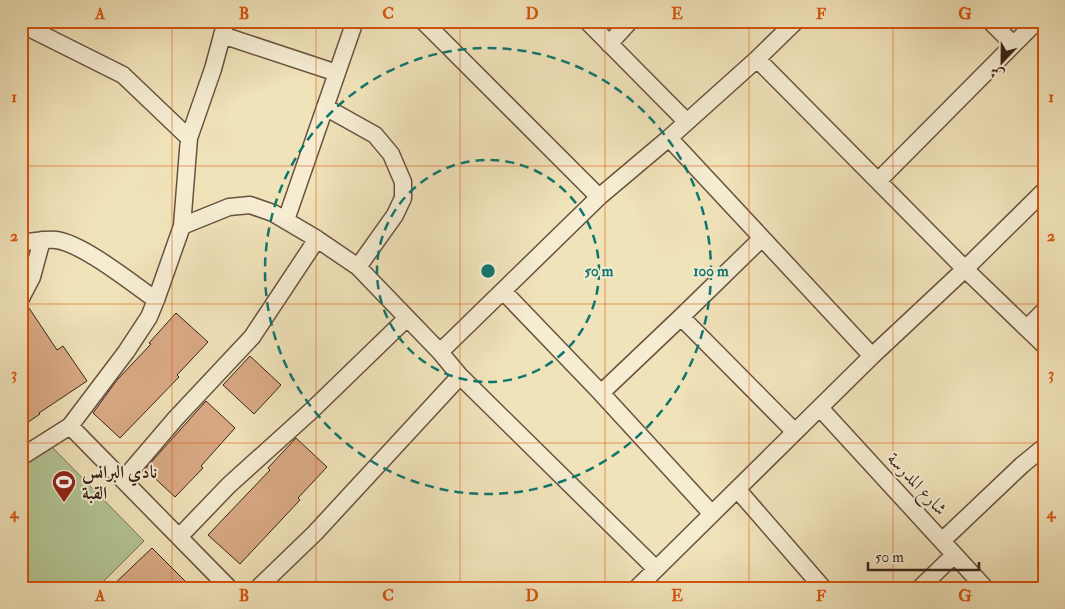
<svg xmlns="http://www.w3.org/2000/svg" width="1065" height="609" viewBox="0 0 1065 609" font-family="'IM FELL Double Pica',Amiri,serif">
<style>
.green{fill:#b4c494;stroke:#777356}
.building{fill:#d8a984;stroke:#3a2218}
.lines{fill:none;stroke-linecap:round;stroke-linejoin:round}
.minor-casing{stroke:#685240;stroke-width:19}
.minor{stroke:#f5ecd2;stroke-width:16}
.grid{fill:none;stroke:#d7540d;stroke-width:1;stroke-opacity:0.55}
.ring{fill:none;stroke:#0f766e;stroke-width:2.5;stroke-dasharray:9 6}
.labels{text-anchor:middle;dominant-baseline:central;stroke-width:4;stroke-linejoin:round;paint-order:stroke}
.poi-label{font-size:18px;font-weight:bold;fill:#3a2218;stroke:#f5ecd2;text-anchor:start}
.street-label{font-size:18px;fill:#3a2218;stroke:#f5ecd2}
.centre{fill:#0f766e;stroke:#f5ecd2;stroke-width:2.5}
.ring-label{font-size:15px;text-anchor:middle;font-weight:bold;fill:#0f766e;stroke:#f5ecd2;stroke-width:4;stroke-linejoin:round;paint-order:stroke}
.neatline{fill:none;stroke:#d7540d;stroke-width:2}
.grid-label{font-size:16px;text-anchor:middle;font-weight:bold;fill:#d7540d}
</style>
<rect width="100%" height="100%" fill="#f0e2b9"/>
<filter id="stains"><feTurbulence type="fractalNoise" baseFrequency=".004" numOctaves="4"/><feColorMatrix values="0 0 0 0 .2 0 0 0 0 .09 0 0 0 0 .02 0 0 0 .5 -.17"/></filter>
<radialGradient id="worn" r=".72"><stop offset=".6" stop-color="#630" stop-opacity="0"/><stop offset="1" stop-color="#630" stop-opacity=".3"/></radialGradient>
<!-- green -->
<path class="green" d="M50 445 144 541 97 588H21V465Z"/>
<!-- building -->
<path class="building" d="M29 308 57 350 63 346 87 381 39 413 40 414 21 427V313Z
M176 313 208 342 177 375 179 377 120 438 93 413 117 380 151 344 149 343Z
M250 356 281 385 254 414 223 385Z
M206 401 235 428 201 466 203 468 175 497 145 469Z
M296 438 327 467 298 498 300 500 240 564 208 535 270 470 268 468Z
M152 548 192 588H110Z"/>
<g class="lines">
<!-- minor casing -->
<g class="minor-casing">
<path id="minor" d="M423 21 599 197
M587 21 686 121
M990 21 1013 44
M21 24 123 75 189 138
M222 35 337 73
M609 44 630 21
M757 59 796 21
M325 107 375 135 391 154 403 182V198L395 215 358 267
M669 138 872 356
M878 181 1037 21
M286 220 355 21
M182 226 229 207 250 205 273 213 317 239 358 267 440 352
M21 242C33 242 44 239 56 240 82 243 133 284 156 300
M504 292 601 393 712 514
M21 298 32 277 42 240
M681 317 795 432
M1027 328 1044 311
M601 393 681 317 762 238
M820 408 985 588
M70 426 126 352 149 317 156 300 182 226 189 138 213 69 226 21
M21 457 70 426 229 588
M123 480 176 418 252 337 317 239
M737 489 823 588
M179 537 229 485 311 411 407 318
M943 540 1022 465 1044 447
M656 569 460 376 440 352 599 197 669 138 757 59 965 269 1044 345
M258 588 315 533 460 376
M637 588 872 356 965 269 1044 191
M920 588 954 555"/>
</g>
<!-- minor -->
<use href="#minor" class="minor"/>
</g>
<!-- grid -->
<path class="grid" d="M172 21V588M316 21V588M460 21V588M605 21V588M749 21V588M893 21V588M21 166H1044M21 304H1044M21 443H1044"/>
<!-- distance rings -->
<g class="ring">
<circle cx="488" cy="271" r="111"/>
<circle cx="488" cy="271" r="223"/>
</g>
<!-- icons -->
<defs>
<g id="stadium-pin" transform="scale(1.25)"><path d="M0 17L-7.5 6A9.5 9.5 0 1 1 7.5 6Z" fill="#8f2418" stroke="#f5ecd2"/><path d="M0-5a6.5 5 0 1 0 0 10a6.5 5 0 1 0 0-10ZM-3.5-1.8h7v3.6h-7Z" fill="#fff"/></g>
</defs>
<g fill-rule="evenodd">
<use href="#stadium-pin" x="64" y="482"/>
</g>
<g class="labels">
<!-- poi labels -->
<g class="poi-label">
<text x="82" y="472">نادي البرانس<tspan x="82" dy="21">القبة</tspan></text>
</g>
<!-- street labels -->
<g class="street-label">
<text transform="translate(917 484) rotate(47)">شارع المدرسة</text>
</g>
</g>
<circle cx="488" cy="271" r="8" class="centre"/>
<g class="ring-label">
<text x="599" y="276">50 m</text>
<text x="711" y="276">100 m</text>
</g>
<!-- margin -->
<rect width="1065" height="609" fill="none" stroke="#f0e2b9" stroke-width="55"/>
<!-- north arrow -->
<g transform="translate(1002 62) rotate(202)" stroke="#f5ecd2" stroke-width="4" paint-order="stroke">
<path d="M0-4L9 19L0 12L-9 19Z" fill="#3a2218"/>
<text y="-8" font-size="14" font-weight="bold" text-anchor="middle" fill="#3a2218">ش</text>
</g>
<!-- scale -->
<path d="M868 562v8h111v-8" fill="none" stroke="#3a2218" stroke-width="2.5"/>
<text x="875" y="562" font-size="15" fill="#3a2218" stroke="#f5ecd2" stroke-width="4" paint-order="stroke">50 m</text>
<rect x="28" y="28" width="1010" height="554" class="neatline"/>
<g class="grid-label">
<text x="100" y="19">A</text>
<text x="244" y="19">B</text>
<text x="388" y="19">C</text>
<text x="532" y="19">D</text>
<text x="677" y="19">E</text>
<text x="821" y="19">F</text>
<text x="965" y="19">G</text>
<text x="14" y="102">1</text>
<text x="1051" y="102">1</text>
<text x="14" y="241">2</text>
<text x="1051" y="241">2</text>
<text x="14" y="379">3</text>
<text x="1051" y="379">3</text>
<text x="14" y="518">4</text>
<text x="1051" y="518">4</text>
<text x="100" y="601">A</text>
<text x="244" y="601">B</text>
<text x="388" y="601">C</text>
<text x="532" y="601">D</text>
<text x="677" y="601">E</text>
<text x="821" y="601">F</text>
<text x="965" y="601">G</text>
</g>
<rect width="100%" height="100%" filter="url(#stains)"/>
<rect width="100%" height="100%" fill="url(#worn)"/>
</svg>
